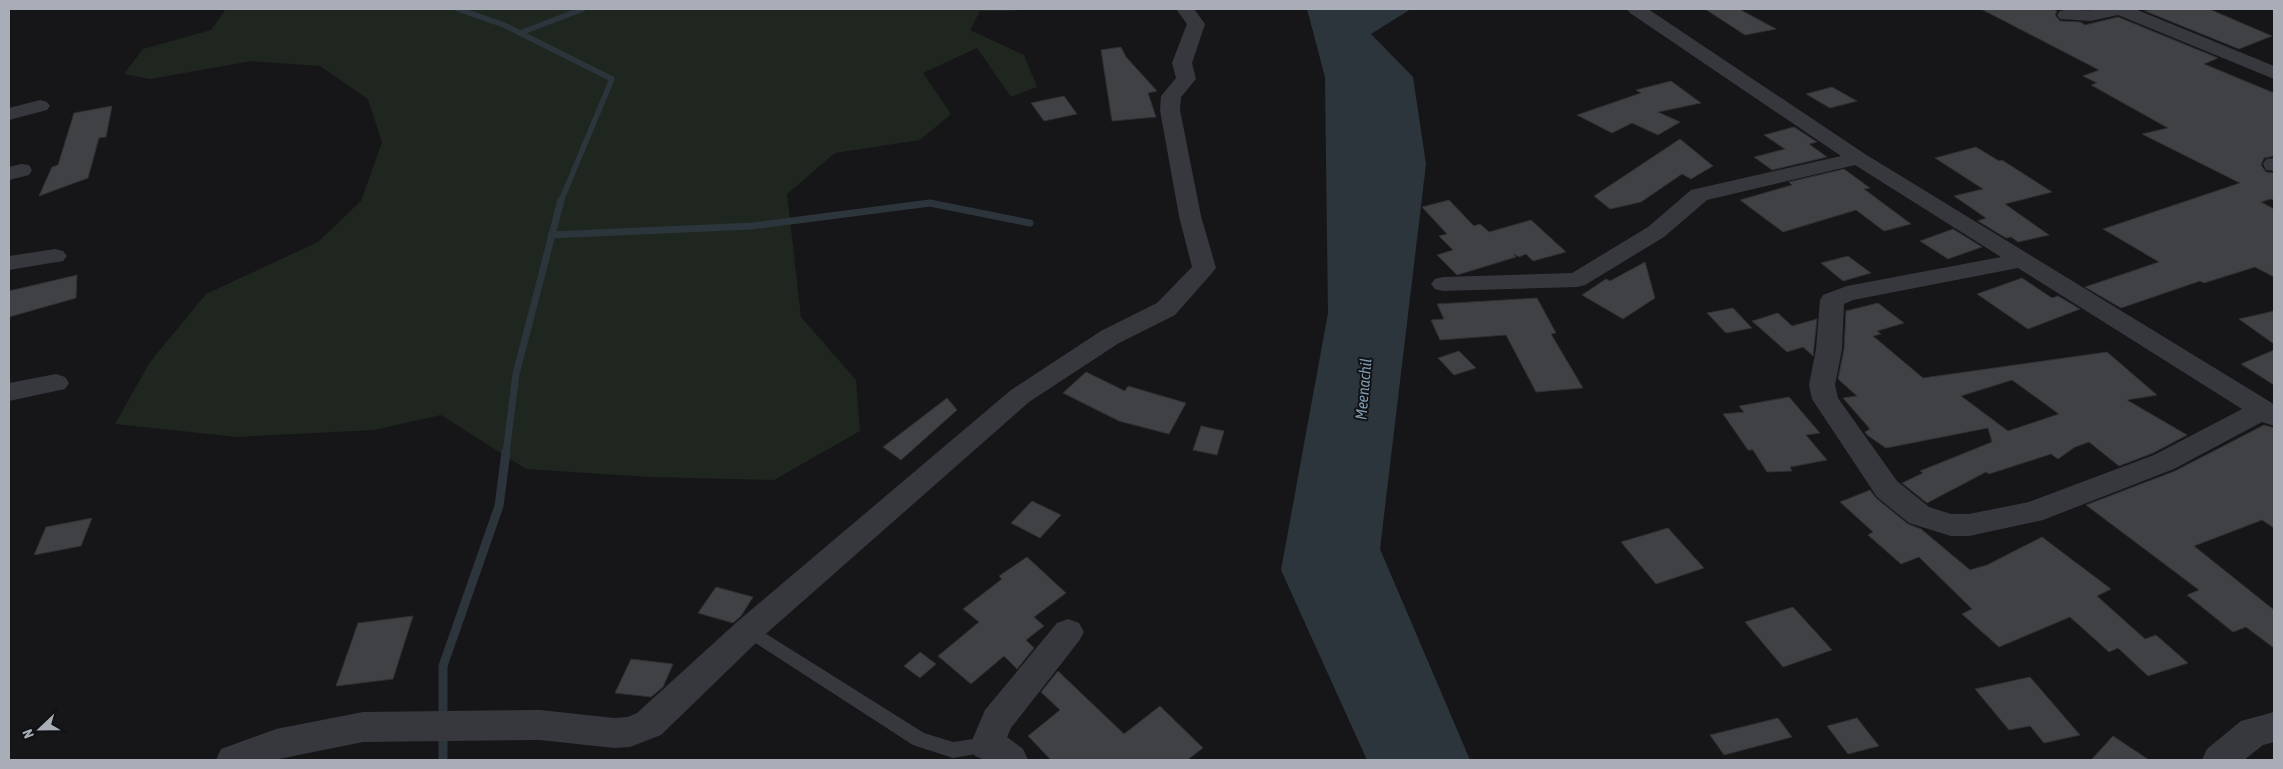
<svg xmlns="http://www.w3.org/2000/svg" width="2283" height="769" viewBox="0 0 2283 769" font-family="'Asap Condensed',sans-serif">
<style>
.green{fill:#1e261f}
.water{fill:#2c353c}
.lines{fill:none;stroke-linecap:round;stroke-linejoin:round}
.stream-far2{stroke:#2c353c;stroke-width:5.5}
.stream-far1{stroke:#2c353c;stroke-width:7}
.stream{stroke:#2c353c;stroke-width:9}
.building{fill:#404145;stroke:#303034;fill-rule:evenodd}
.lane{fill:#37383d;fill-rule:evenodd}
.street{fill:#37383d;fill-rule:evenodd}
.labels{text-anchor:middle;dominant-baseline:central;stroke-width:4;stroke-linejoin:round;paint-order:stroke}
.water-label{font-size:16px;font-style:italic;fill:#7f9bb3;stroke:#111113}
</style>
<rect width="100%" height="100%" fill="#161618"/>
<!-- green -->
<path class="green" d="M226 9H1020L1013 11H980L970 30 1024 55 1037 87 1011 97 977 48 923 73 951 114 920 140 835 153 787 194 801 317 856 380 860 431 774 480 650 477 526 469 441 415 374 430 236 437 115 424 150 362 206 294 318 242 361 201 382 142 368 99 320 66 252 61 150 79 124 74 143 49 211 30Z"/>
<!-- water -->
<path class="water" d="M1307 9H1411L1371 34 1413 77 1426 164 1380 549 1470 760H1367L1281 570 1328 313 1325 77Z"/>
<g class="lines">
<!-- stream-far2 -->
<path class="stream-far2" d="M458 9 504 25 612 79 561 201
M520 33 583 9"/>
<!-- stream-far1 -->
<path class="stream-far1" d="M551 235 752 226 930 203 1030 223
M506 453 516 374 561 200"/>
<!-- stream -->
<path class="stream" d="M443 722V666L499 506 506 452
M443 733V760"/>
</g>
<!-- building -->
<path class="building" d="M1705 9H1739L1776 29 1745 35Z
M1981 9H2052L2057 11 2055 15 2060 21 2080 22 2085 25 2118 17 2218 58 2204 64 2274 93V156L2264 158 2261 165 2266 172 2274 173V200L2271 199 2261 202 2274 209V277L2255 267 2204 283 2200 281 2121 308 2085 287 2159 262 2103 229 2240 183 2142 134 2168 128 2091 85 2097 83 2083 76 2099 70Z
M2155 9H2209L2272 36 2239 49 2145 11Z
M1121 47 1126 57 1157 91 1148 93 1156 117 1112 121 1101 50Z
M1671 81 1701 103 1658 112 1680 122 1658 135 1632 123 1612 133 1577 115 1641 93 1636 90Z
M1832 87 1857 101 1830 108 1806 94Z
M1064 96 1077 114 1044 121 1031 103Z
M112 106 106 137 99 138 88 178 39 196 52 167 58 165 74 113Z
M1794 127 1817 142 1809 144 1827 157 1772 170 1754 157 1785 149 1764 135Z
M1680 139 1713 166 1691 179 1682 174 1641 202 1610 209 1594 196Z
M1976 147 1999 161 2002 160 2052 192 2005 204 2049 235 2018 242 2011 237 2006 238 1978 221 1986 218 1954 196 1983 189 1935 158Z
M1844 169 1870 188 1864 189 1911 224 1884 231 1856 210 1783 232 1740 200 1792 185 1789 182Z
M1449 200 1474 226 1480 224 1489 232 1531 220 1566 252 1533 261 1526 254 1519 257 1514 254 1516 257 1457 275 1437 255 1453 250 1439 236 1447 234 1422 207Z
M1953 229 1982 247 1948 259 1920 241Z
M1848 256 1871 273 1843 281 1821 263Z
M1645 262 1655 298 1623 319 1582 295 1606 279 1610 281Z
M77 275 76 298 9 317V291Z
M2022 278 2052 298 2058 296 2080 309 2028 329 1977 294Z
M1537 298 1556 333 1551 334 1583 388 1536 392 1506 335 1440 340 1431 320 1444 319 1437 304Z
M1878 303 1904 323 1877 331 1881 334 1873 336 1923 378 2107 352 2157 395 2127 400 2187 435 2153 453 2119 466 2089 442 2075 447 2058 459 2051 454 1989 474 1986 472 1927 503 1902 483 1923 473 1920 471 1992 442 1988 428 1886 448 1867 435 1865 432 1870 429 1843 398 1857 396 1838 379 1844 349 1846 311ZM2012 380 2059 414 2008 431 1961 396Z
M1733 308 1752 328 1726 333 1707 313Z
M2274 311V344L2239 319Z
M1778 313 1792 326 1817 319 1813 356 1803 347 1787 352 1752 321Z
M2274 350V385L2241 364Z
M1459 351 1476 368 1454 375 1438 358Z
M1086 372 1125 391 1128 386 1186 403 1169 434 1119 421 1063 393Z
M1789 397 1820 433 1806 435 1827 460 1790 467 1792 471 1767 472 1753 450H1748L1723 414 1744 412 1739 406Z
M947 398 957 410 901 460 883 447Z
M2264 425 2274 428V528L2262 520 2194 546 2274 610V648L2246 627 2233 632 2187 595 2199 590 2086 505 2175 471Z
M1201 426 1224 431 1217 455 1193 450Z
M1870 490 1876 498 1908 524 1921 529 1970 570 1987 565 2042 537 2111 589 2097 596 2145 639 2156 635 2188 663 2148 676 2118 648 2109 652 2070 617 1999 647 1962 614 1972 609 1919 557 1901 564 1868 535 1873 532 1840 502Z
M1032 501 1061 515 1040 538 1011 523Z
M92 518 81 546 34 555 46 527Z
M1668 528 1704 568 1656 584 1621 542Z
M1027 557 1066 593 1034 617 1044 626 1026 640 1034 648 1017 669 1004 656 971 684 938 656 979 622 963 609 1002 579 999 576Z
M716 587 753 597 741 616 733 623 698 613Z
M1793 607 1832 650 1783 667 1745 622Z
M413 616 393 679 336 686 358 623Z
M920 652 936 664 920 678 904 666Z
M631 659 673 664 663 687 651 697 615 693Z
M1058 671 1124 734 1160 706 1203 748 1187 760H1051L1028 736 1060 710 1041 692Z
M2030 677 2080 735 2044 743 2030 726 2009 730 1975 689Z
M1778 718 1792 737 1724 755 1710 735Z
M1857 718 1879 746 1848 754 1827 726Z
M2113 736 2149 760H2091Z"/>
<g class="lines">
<!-- lane -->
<path class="lane" d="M749 623 924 733 953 742 987 737 993 739 996 745 993 751 953 758 913 745 743 635 741 630 743 625Z"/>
<!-- street -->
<path class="street" d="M1176 9H1194L1205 24 1192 63 1196 79 1181 97 1180 110 1201 216 1216 268 1212 273 1175 315 1119 343 1029 402 760 639 661 735 630 747 614 748 540 740 363 742 274 760H216L221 749 276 729 363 712 540 710 614 718 628 717 637 713 738 621 1011 390 1101 331 1157 303 1192 267 1179 216 1160 110 1161 96 1176 78 1172 63 1187 24Z
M1627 9H1648L1865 154 2272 403 2274 405V426L2262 422 2174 469 2043 520 1969 536H1951L1909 523 1877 497 1812 399 1809 385 1816 349 1820 300 1823 295 1847 286 2001 257 1855 165 1707 200 1664 237 1585 285 1577 287 1443 291 1435 289 1431 284 1435 279 1443 277 1572 273 1648 227 1691 190 1841 156 1630 13ZM2018 268 2242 409 2154 455 2029 502 1969 514H1951L1929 507 1897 481 1838 398 1835 385 1842 349 1844 304 1853 300Z
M2099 9H2135L2274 66V79L2118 15 2091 21 2060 19 2057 15 2060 11C2073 8 2086 12 2099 9Z
M40 100 47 102 50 106 47 110 9 120V108Z
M2274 158V171L2266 170 2263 164 2266 159Z
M21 164 29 165 32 170 29 175 9 180V167Z
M55 249 63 251 67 256 63 261 9 270V256Z
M56 374 65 377 69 383 65 389 9 401V383Z
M1068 619 1079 623 1084 632 1079 641 1011 728 1007 737 1023 749 1028 760H985L975 756 970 745 985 710 1057 623Z
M2274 712V742L2263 745 2244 760H2202L2207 749 2241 721Z"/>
</g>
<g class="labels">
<!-- water labels -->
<g class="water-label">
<text transform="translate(1363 389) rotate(-85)">Meenachil</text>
</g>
</g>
<!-- border -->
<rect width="2283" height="769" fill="none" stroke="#a8adb8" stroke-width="20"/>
<!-- north arrow -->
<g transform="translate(40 729) rotate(248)" stroke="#111113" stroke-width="4" paint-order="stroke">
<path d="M0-4L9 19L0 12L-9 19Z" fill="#a8adb8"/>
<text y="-8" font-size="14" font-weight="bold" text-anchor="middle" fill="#a8adb8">N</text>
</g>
</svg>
